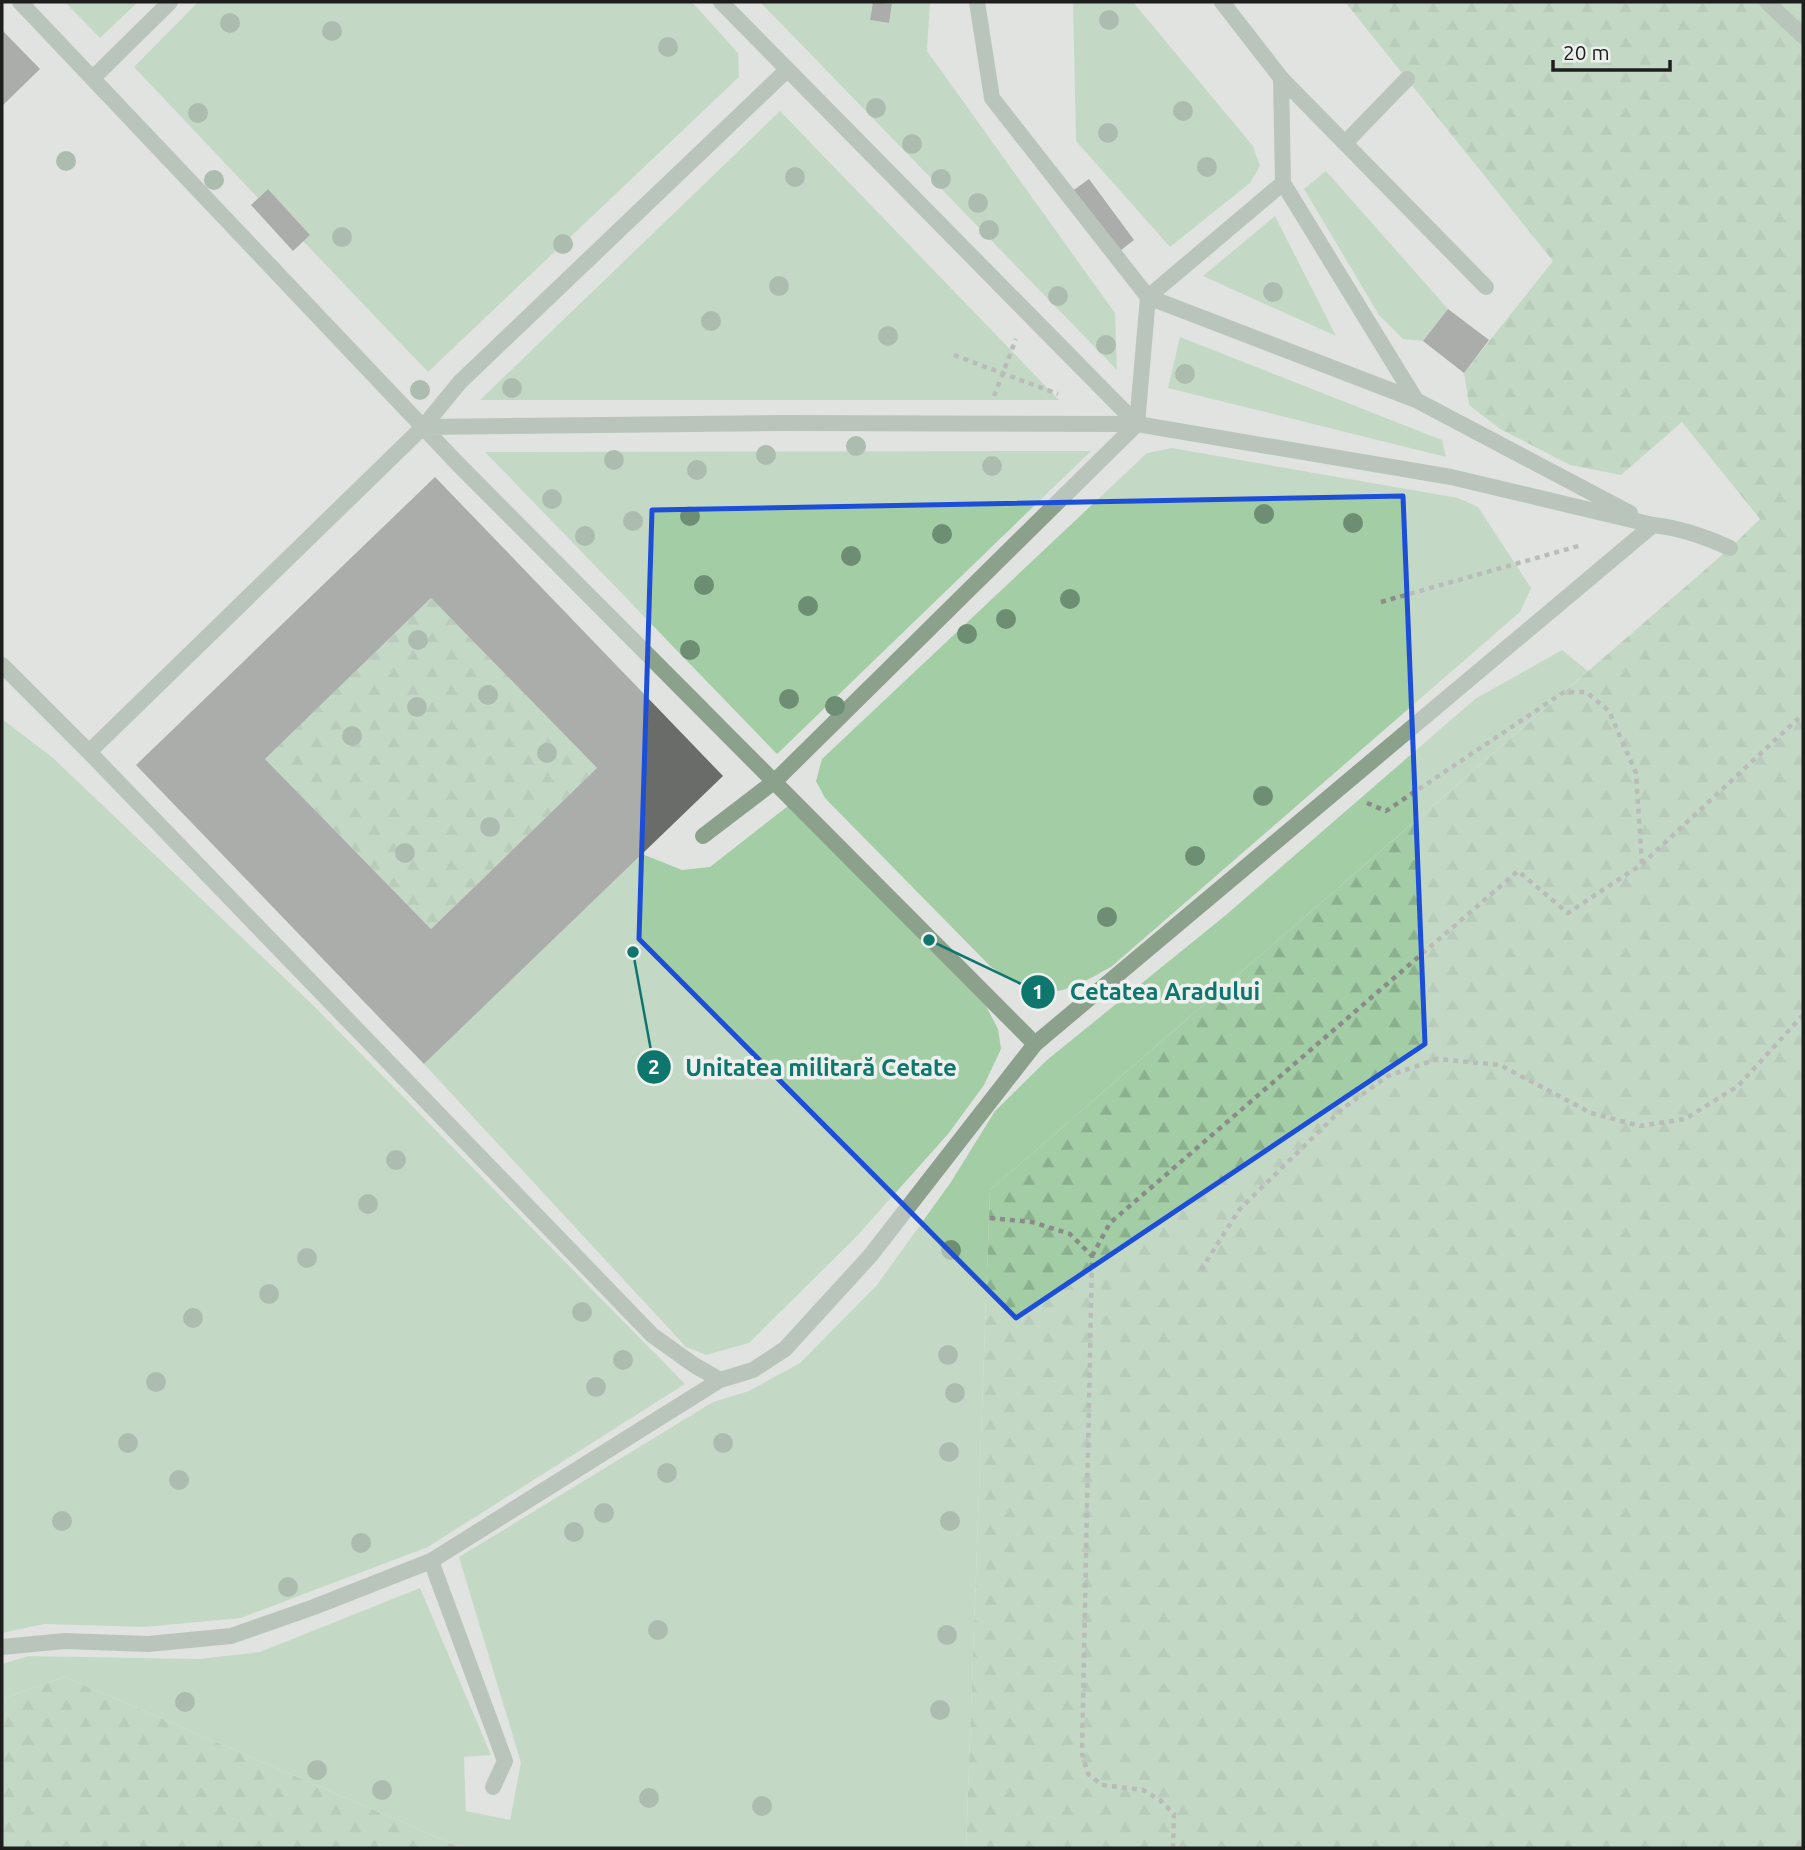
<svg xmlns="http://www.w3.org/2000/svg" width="1805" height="1850" viewBox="0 0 1805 1850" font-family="Ubuntu,sans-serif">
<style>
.grass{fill:#a2cda5}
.forest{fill:url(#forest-firs)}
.building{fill:#696c69;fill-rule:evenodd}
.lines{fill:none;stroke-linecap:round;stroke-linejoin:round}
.path{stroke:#8a8c8a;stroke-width:4.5;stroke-dasharray:5 5;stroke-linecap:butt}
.lane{stroke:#8ba18c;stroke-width:16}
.tree{fill:#6e8e74}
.marked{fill:none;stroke:#1d4ed8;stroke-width:5;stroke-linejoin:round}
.leader{fill:none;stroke:#0f766e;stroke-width:2.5}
.callout-dot{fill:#0f766e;stroke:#edf1ed;stroke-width:2.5}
.mark-label{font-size:21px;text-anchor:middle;font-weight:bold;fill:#fff}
.callout-label{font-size:24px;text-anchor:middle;font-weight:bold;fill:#0f766e;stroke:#edf1ed;stroke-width:7;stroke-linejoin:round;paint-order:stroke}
</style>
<defs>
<pattern id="forest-firs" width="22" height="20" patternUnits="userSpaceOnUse" patternTransform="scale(1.75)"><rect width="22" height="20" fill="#a2cda5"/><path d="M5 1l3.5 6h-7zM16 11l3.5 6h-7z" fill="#8bb08e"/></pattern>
</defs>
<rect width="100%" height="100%" fill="#e0e3e0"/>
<!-- grass -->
<path class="grass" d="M65 2H138L100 38Z
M198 2H692L738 53 739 77 428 372 303 241 310 235 268 189 258 198 134 67Z
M760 2H873L870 20 889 23 892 4 876 2H930L927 51 1115 313 1117 370Z
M1073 2H1133L1253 146 1260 166 1250 183 1170 247 1076 141Z
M780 111 1059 400H480Z
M1326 171 1448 309 1423 341 1403 339 1379 315 1304 189Z
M1275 216 1336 336 1203 276Z
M1180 337 1442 440 1446 457 1168 388Z
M1172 448 1458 498 1478 507 1531 588 1520 612 1111 967C1057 997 1042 1004 990 966L825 798 816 781 822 759 1112 486 1147 453Z
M1091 451 777 754 485 452Z
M1562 650 1588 671 990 1190 966 1848H462L65 1677 2 1699V1664L29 1656 198 1659 260 1652 420 1588 491 1755 464 1757 466 1811 510 1820 521 1763 459 1557 713 1402 749 1391 800 1363 877 1285 951 1182 995 1111 1047 1060 1226 915 1475 699Z
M2 719 53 758 315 1007 685 1384 428 1547 241 1618 144 1627 44 1624 2 1633Z
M788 806 986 1006 998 1029 1001 1049 984 1085 948 1134 856 1237 749 1343 706 1355 686 1347 424 1064 642 854 682 870 710 867Z"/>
<!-- forest -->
<path class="forest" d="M1345 2H1803V1848H966L990 1190 1730 548 1760 519 1682 422 1621 475 1570 465 1500 429 1469 405 1464 373 1553 261Z
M431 598 597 768 431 929 265 759Z
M65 1677 462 1848H2V1699Z"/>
<!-- building -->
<path class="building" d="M873 2 892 4 889 23 870 20Z
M2 30 40 69 2 106Z
M1089 179 1134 240 1116 254 1071 192Z
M268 189 310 235 293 251 251 205Z
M1448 309 1489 340 1464 373 1423 341Z
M435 477 723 776 424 1064 136 765ZM431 598 597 768 431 929 265 759Z"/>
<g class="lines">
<!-- path -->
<path class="path" d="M954 355 1058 394
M994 396 1016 339
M1381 602 1582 545
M1367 803 1386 811 1564 692H1586L1609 711 1636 773 1642 864
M990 1218 1032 1222 1070 1234 1092 1256 1082 1754 1088 1774 1102 1785 1143 1790 1160 1800 1174 1814 1173 1848
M1092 1256 1110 1223 1518 871 1568 913 1642 864 1803 714
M1201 1270 1239 1210 1342 1109 1388 1076 1437 1059 1500 1065 1591 1113 1640 1126 1685 1119 1738 1086 1803 1015"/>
<!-- lane -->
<path class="lane" d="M20 2 458 464 1035 1044
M721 2 1137 424
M977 2 992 98 1148 297 1416 400 1630 513
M1222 2 1281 78 1283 183
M1767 2 1803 36
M93 78 170 2
M1281 78 1486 287
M1345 143 1407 79
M423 427 783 423 1137 424 1451 477 1653 525C1681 528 1704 536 1730 548
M2 665 89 752 652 1335 694 1365 720 1380
M89 752 423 427 460 382 787 70
M703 836 775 781 1137 424 1148 297 1283 183 1416 400
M431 1561 505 1761 493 1787
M2 1647 65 1641 148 1644 231 1636 314 1607 431 1561 720 1380 753 1370 785 1349 827 1303 870 1256 1035 1044 1653 525"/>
</g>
<!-- trees -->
<g class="tree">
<circle cx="1109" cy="20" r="10"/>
<circle cx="230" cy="23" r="10"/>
<circle cx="332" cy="31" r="10"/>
<circle cx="668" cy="47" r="10"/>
<circle cx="876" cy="108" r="10"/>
<circle cx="1183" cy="111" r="10"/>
<circle cx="198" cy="113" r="10"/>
<circle cx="1108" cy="133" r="10"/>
<circle cx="912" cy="144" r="10"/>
<circle cx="66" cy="161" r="10"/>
<circle cx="1207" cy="167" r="10"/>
<circle cx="795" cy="177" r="10"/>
<circle cx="941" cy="179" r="10"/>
<circle cx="214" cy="180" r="10"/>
<circle cx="978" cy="203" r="10"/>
<circle cx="989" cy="230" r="10"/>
<circle cx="342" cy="237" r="10"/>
<circle cx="563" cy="244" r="10"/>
<circle cx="779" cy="286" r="10"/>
<circle cx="1273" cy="292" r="10"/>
<circle cx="1058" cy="296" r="10"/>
<circle cx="711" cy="321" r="10"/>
<circle cx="888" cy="336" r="10"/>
<circle cx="1106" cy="345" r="10"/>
<circle cx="1185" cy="374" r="10"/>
<circle cx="512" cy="388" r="10"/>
<circle cx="420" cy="390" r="10"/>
<circle cx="856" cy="446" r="10"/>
<circle cx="766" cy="455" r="10"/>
<circle cx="614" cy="460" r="10"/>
<circle cx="992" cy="466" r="10"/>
<circle cx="697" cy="470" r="10"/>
<circle cx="552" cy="499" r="10"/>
<circle cx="1264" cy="514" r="10"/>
<circle cx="690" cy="516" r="10"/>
<circle cx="633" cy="521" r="10"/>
<circle cx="1353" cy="523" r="10"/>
<circle cx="942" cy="534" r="10"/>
<circle cx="585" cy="536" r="10"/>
<circle cx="851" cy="556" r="10"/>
<circle cx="704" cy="585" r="10"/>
<circle cx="1070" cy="599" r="10"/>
<circle cx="808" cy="606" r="10"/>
<circle cx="1006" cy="619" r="10"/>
<circle cx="967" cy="634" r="10"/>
<circle cx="418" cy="640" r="10"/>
<circle cx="690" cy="650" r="10"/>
<circle cx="488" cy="695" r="10"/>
<circle cx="789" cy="699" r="10"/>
<circle cx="835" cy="706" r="10"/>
<circle cx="417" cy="707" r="10"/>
<circle cx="352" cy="736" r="10"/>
<circle cx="547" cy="753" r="10"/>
<circle cx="1263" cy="796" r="10"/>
<circle cx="490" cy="827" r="10"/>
<circle cx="405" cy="853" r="10"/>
<circle cx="1195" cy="856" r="10"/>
<circle cx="1107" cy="917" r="10"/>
<circle cx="396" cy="1160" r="10"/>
<circle cx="368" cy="1204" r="10"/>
<circle cx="951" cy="1250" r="10"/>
<circle cx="307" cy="1258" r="10"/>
<circle cx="269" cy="1294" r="10"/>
<circle cx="582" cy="1312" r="10"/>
<circle cx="193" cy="1318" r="10"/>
<circle cx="948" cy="1355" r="10"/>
<circle cx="623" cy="1360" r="10"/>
<circle cx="156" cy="1382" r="10"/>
<circle cx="596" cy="1387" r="10"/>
<circle cx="955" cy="1393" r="10"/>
<circle cx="128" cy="1443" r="10"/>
<circle cx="723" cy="1443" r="10"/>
<circle cx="949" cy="1452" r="10"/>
<circle cx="667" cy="1473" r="10"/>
<circle cx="179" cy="1480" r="10"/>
<circle cx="604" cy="1513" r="10"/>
<circle cx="62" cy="1521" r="10"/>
<circle cx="950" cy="1521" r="10"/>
<circle cx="574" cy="1532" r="10"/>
<circle cx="361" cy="1543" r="10"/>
<circle cx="288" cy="1587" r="10"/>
<circle cx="658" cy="1630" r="10"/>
<circle cx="947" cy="1635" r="10"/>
<circle cx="185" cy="1702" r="10"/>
<circle cx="940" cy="1710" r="10"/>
<circle cx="317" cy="1770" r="10"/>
<circle cx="382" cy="1790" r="10"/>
<circle cx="649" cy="1798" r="10"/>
<circle cx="762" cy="1806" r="10"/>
</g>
<!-- marked area -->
<path d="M0 0H1805V1850H0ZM1403 496 1425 1044 1016 1318 639 939 652 510Z" fill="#e0e3e0" fill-opacity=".55" fill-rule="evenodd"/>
<path class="marked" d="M1403 496 1425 1044 1016 1318 639 939 652 510Z"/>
<!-- callouts -->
<path class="leader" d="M929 940L1038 992M633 952L654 1067"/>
<g class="callout-dot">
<circle cx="929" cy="940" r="7"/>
<circle cx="633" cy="952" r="7"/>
<circle cx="1038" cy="992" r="18"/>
<circle cx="654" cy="1067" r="18"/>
</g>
<g class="mark-label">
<text x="1038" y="999">1</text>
<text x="654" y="1074">2</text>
</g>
<g class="callout-label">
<text x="1165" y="1000">Cetatea Aradului</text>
<text x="821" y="1076">Unitatea militară Cetate</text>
</g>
<!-- border -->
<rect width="1805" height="1850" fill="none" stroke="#1d1e1d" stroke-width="7"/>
<!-- scale -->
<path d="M1553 60v10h117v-10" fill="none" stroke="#1d1e1d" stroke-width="3.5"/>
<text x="1563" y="60" font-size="21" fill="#1d1e1d" stroke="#edf1ed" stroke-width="5" paint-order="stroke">20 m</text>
</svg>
